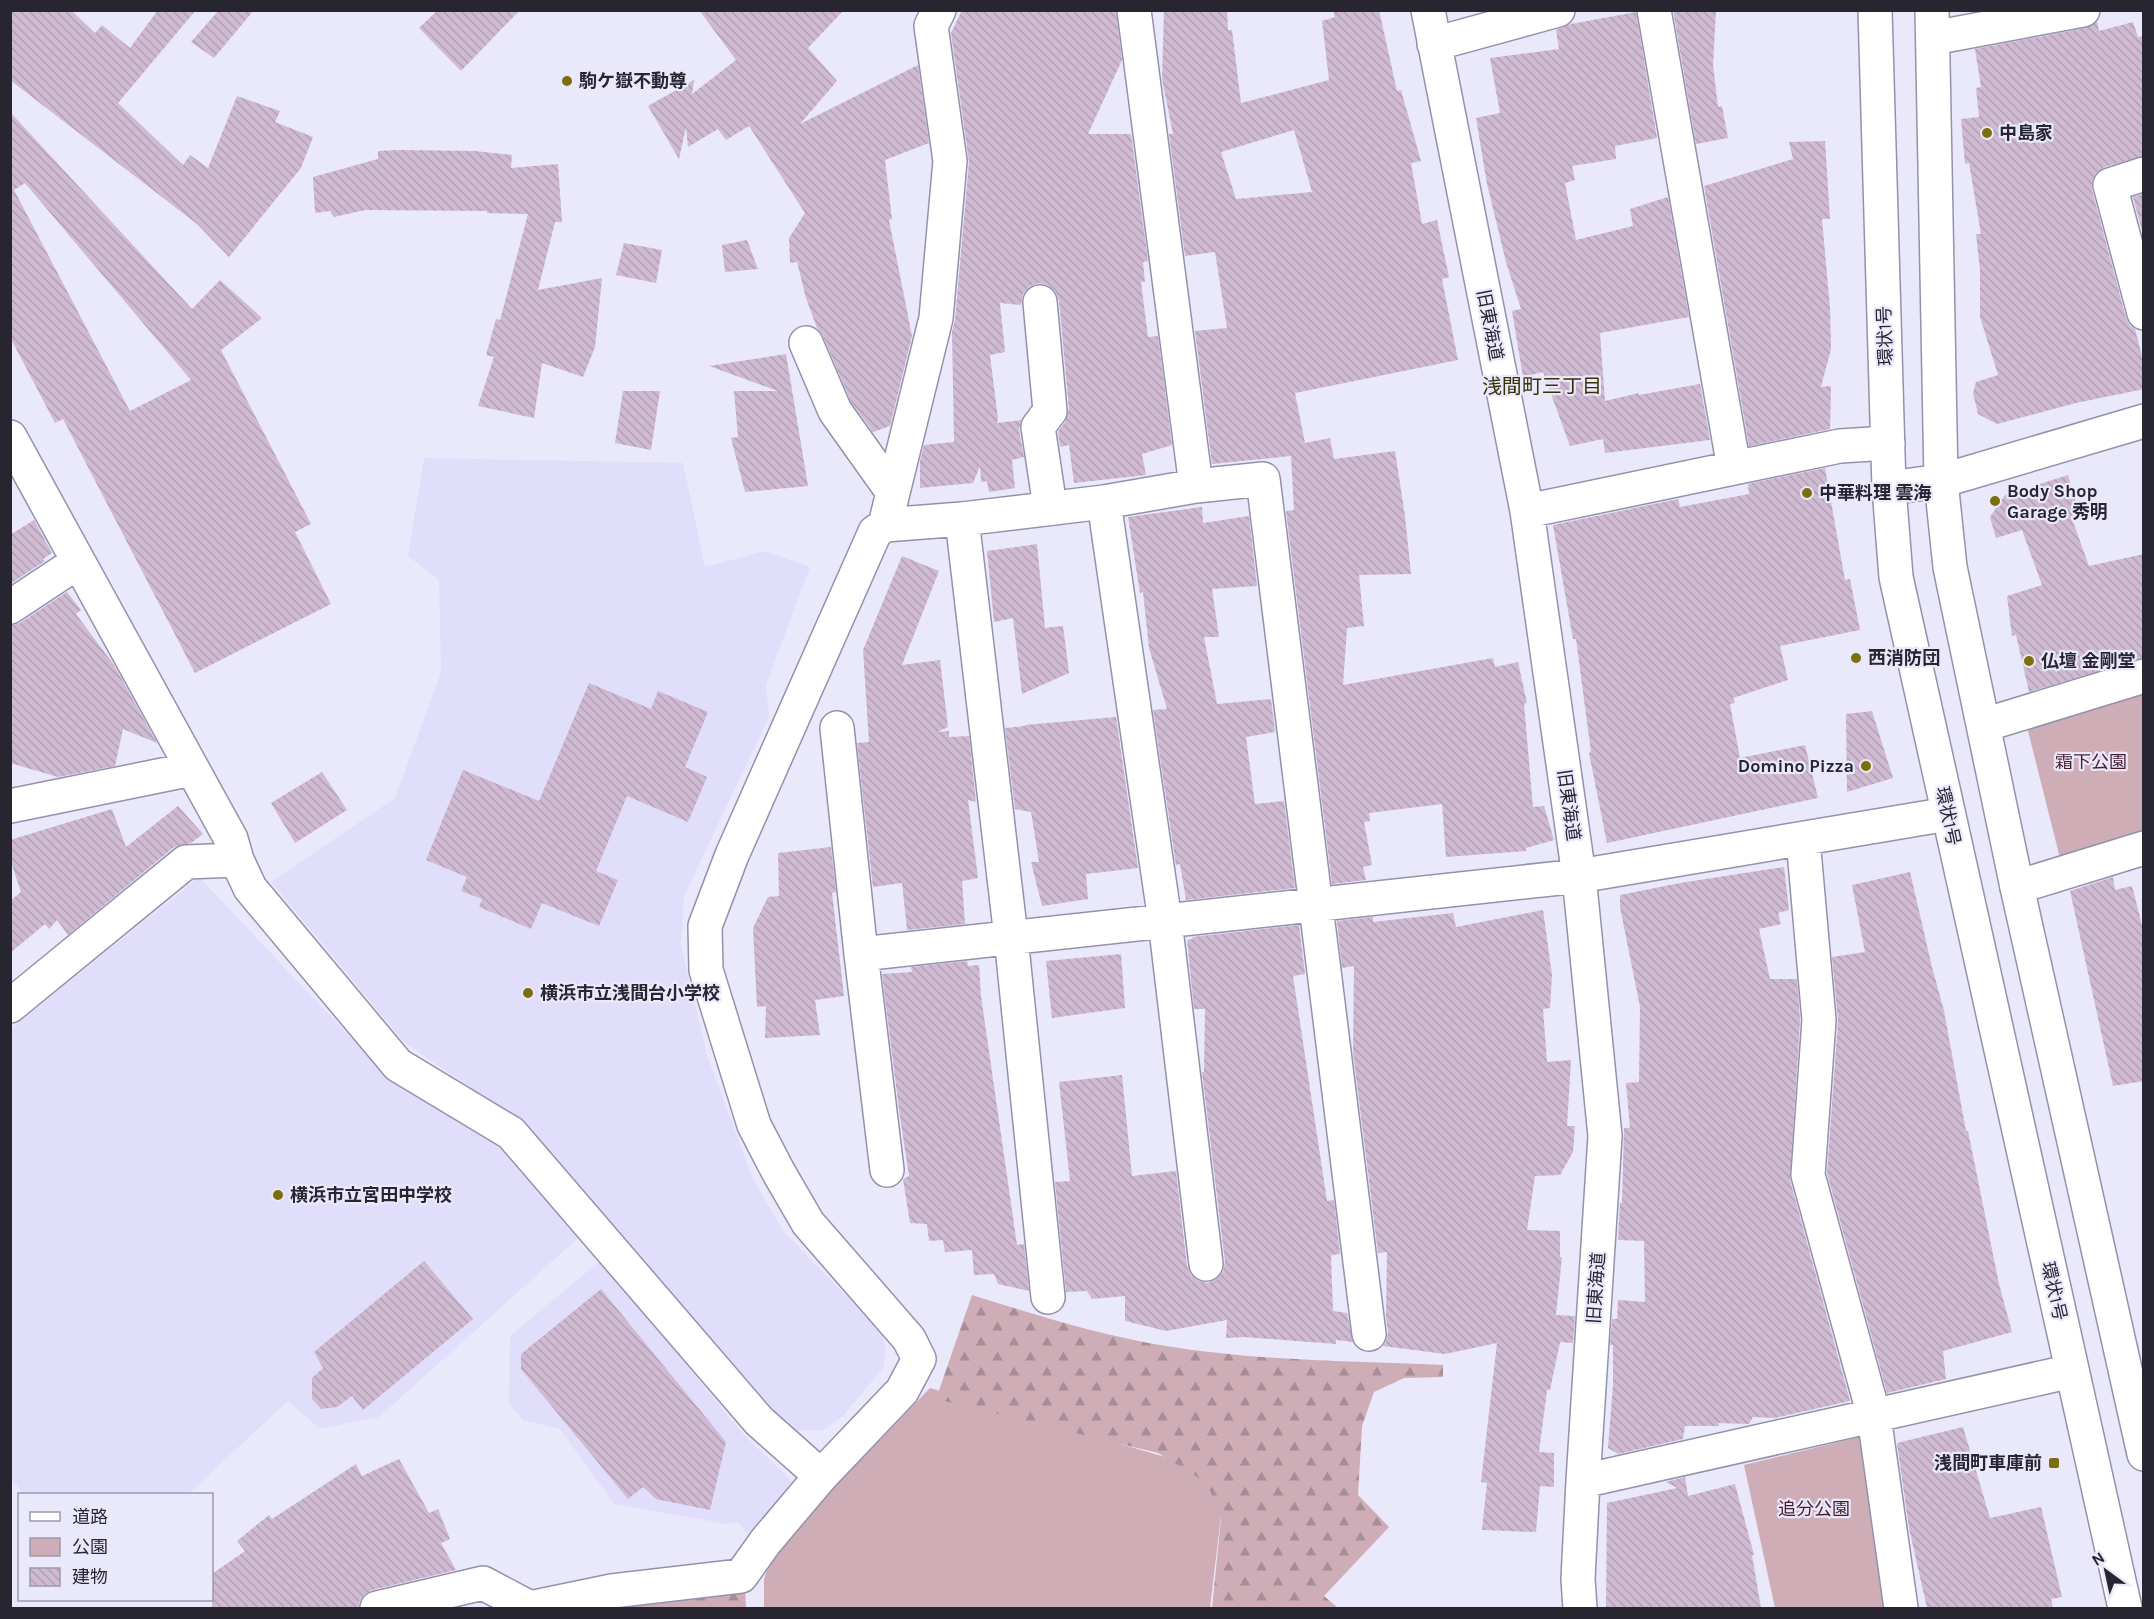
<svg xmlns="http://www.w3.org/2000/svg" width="2154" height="1619" viewBox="0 0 2154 1619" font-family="Karla,'Noto Sans JP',sans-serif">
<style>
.built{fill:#e1defc}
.green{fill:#ceadb7}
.forest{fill:url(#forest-firs)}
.building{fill:url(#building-back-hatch);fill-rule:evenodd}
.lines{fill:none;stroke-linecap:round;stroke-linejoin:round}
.minor-casing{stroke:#9491ad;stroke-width:36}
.major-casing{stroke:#9491ad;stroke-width:36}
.minor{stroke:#fff;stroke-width:33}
.major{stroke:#fff;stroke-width:33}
.poi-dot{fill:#7b6e0b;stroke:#eae8fb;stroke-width:2}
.labels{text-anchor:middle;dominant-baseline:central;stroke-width:4.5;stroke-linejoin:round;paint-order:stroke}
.poi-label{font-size:18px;font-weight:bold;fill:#262530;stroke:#eae8fb;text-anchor:start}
.street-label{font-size:18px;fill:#262530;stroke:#eae8fb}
.park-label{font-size:18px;fill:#4a1d2e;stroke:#eae8fb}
.neighbourhood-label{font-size:20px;fill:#383106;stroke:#eae8fb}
</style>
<defs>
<pattern id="forest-firs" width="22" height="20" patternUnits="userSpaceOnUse" patternTransform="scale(1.5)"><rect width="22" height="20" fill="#ceadb7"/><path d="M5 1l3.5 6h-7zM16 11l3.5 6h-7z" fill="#a78d95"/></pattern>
<pattern id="building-back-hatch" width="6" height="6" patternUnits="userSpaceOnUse" patternTransform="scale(1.5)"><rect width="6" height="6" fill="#d0bad2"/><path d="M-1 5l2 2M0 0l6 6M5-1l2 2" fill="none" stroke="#b2a0b5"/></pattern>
</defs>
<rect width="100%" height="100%" fill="#eae8fb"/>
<!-- built -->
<path class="built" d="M424 458 683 463 705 567 765 551 810 567 766 685 769 717 684 896 681 944 707 1055 753 1179 784 1232 848 1298 856 1294 877 1317 886 1349 883 1368 841 1418 823 1430 788 1431 523 1124 404 1042 271 882 395 798 441 672 439 580 408 556Z
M199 877 390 1079 512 1151 578 1238 379 1417 320 1429 288 1401 188 1494H23L11 1478V1029Z
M600 1261 744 1435 792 1481 750 1538 738 1522 727 1524 614 1504 560 1429 523 1420 509 1403 510 1336Z"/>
<!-- green -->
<path class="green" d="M2143 691V832L2060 858 2027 727Z
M930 1388 1165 1457 1203 1475 1222 1507 1210 1608H764V1579L769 1564 871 1431 880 1440Z
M1863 1436 1886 1608H1775L1744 1465Z"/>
<!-- forest -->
<path class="forest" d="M972 1295C1036 1315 1100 1335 1166 1346 1257 1361 1351 1361 1443 1365V1377L1404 1378 1374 1392 1362 1426 1358 1495 1389 1527 1324 1596 1338 1608H1212L1221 1519 1207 1483 1158 1453 936 1399Z
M745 1589 746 1608H571Z"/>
<!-- building -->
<path class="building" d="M10 10H71L95 33 102 25 130 48 158 10H196L118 103 183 165 190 155 208 168 237 96 280 111 275 122 313 137 301 168 229 257 197 224 10 80Z
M219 10H254L214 58 191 42Z
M438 10H520L461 71 419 28Z
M699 10H844L808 48 837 81 800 124 918 65 929 143 885 160 892 219 889 220 912 336 890 426 873 432 851 402 823 336 817 328 806 298 797 262 790 263 789 238 805 213 749 126 726 140 718 129 688 147 686 127 679 159 648 106 694 80 692 94 736 60Z
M962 10H1116L1122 60 1088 134H1131L1148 261 1143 262 1145 282H1141L1148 337 1158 336 1172 445 1142 454 1146 475 1074 483 1069 445 1060 447 1058 432 1065 422 1069 409 1059 300 1055 291 1048 285 1039 283 1030 286 1023 294 1021 305 1000 303 1005 352 990 355 998 419 997 423 1021 420 1019 430 1024 457 1012 460 1015 488 989 492 987 481 981 482 980 466 973 483 920 488V461L924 445 954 442 952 332 955 320 969 162 951 33Z
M1164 10H1227L1228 30H1232L1241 103 1329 80 1322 21 1335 17 1333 10H1379L1397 91 1401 90 1421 161 1411 163 1422 224 1437 220 1449 277 1442 279 1458 360 1295 393 1305 443 1330 438 1334 459 1395 451 1405 516 1411 574 1359 575 1364 626 1347 628 1343 685 1493 658 1495 667 1518 662 1527 703 1524 704 1533 807 1544 806 1554 840 1526 848V851L1446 857 1442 804 1369 813 1370 821 1364 822 1372 865 1363 867 1366 880 1332 884 1286 511 1294 510 1291 456 1212 464 1195 331 1227 328 1215 252 1185 256 1169 134H1173L1162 79ZM1294 130 1312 192 1236 199 1221 152Z
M1673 10H1716L1713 65 1718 107 1722 106 1728 138 1696 144Z
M1636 12 1657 138 1615 146 1616 159 1572 166 1575 180 1565 183 1576 240 1633 226 1630 209 1668 197 1689 317 1600 333 1605 401 1639 393V395L1700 384 1710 440 1605 453 1603 439 1570 446 1543 372 1523 377 1512 311 1521 309 1506 262 1487 184 1476 118 1500 113 1490 58 1559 49 1556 30 1571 24Z
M2097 21 2099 31 2133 22 2138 37 2144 36V156L2104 167 2096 173 2092 181V190L2126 318 2130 326 2135 329 2144 364V389L2076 403 1997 424 1978 414 1973 393 1976 382 1998 375 1980 317V270L1976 234H1981L1969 163 1965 164 1961 119 1979 117 1976 88 1981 87 1975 49 2086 28Z
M10 112 192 309 220 280 262 318 221 350 311 524 295 532 331 604 195 673 63 419 55 423 10 337ZM25 183 191 380 130 411 14 190Z
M1825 141 1830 219H1822L1830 308 1831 349 1821 387 1831 386 1830 429 1749 446 1704 186 1793 159 1789 142Z
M398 150 475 151 512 155 511 168 558 164 562 222H555L538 290 602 278 595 347 583 377 542 363 534 418 478 406 494 357 486 355 496 319 500 320 528 214 487 213V211L365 210 334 217 330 211 315 213 313 177 378 159V151Z
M2144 194V238L2133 197Z
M747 240 758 269 725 272 722 245Z
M624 243 662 250 656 283 616 275Z
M786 354 808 486 745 492 731 438 738 437 734 391H778L709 366Z
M623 391H660L651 450 615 443Z
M1825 468 1845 580 1850 579 1860 630 1780 646 1788 680 1733 698 1735 703 1730 704 1740 758 1805 745 1818 798 1607 843 1589 753 1591 752 1576 639H1573L1553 525 1678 499 1680 507 1749 494 1748 484Z
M2068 475 2079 514 2071 516 2089 566 2144 554V658L2029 692 2016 635 2012 636 2007 596 2042 585 2022 530 1996 538 1990 517 2005 495Z
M1202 507 1203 523 1249 516 1257 586 1212 589 1219 637H1204L1217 704 1271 699 1275 732 1246 737 1255 804 1284 801 1295 888 1186 900 1180 864 1176 865 1153 710 1167 709 1149 648 1143 592 1140 593 1128 517Z
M34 520 52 553 43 559 45 561 10 584V535Z
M1037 544 1045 628 1063 626 1069 673 1022 694 1013 618 994 622 987 551Z
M902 556 939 571 902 665 940 660 948 727 937 732 949 731V737L969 736 976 802 968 800 978 878 962 881 965 924 907 930 902 883 873 887 857 743 869 742 863 650Z
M67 592 81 610 76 614 114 665 157 743 123 729 115 766 58 777 10 763V626L20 623Z
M589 683 651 709 658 691 708 712 685 767 707 777 688 822 627 796 596 871 618 880 599 926 542 903 531 929 479 907 482 899 461 891 467 877 426 860 463 770 539 801Z
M1872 711 1893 778 1847 792 1846 714Z
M1116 717 1138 868 1086 874 1088 899 1042 906 1031 862H1039L1031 812 1015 809 1005 728 1025 726V725Z
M322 772 347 810 295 843 271 803Z
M178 806 203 834 191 843 174 847 68 935 57 920 49 929 45 924 10 953V901L21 892 10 859V840L112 809 126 847Z
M831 847 836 892 832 893 844 996 815 1000 820 1035 765 1038 766 1006 757 1007 753 928 768 897 779 896 778 853Z
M1784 867 1789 910 1778 913 1781 924 1759 929 1770 979H1797L1800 1020 1790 1180 1850 1401 1775 1418 1753 1417 1749 1424 1718 1423 1719 1426H1685L1683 1439 1618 1454 1608 1448 1613 1385V1345H1610L1612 1319H1617L1618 1300 1645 1302 1644 1241 1618 1240 1620 1203H1622L1624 1128H1630L1626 1083 1639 1082 1640 1007 1620 907V895L1680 883Z
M1910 872 1932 967 1944 1011 1966 1131H1968L1999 1284 2012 1332 1943 1351 1946 1379 1887 1393 1827 1173 1838 1021 1832 957 1865 952 1852 885Z
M2113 877 2115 890 2132 886 2144 933V1081L2113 1086 2070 891Z
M1543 910 1552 975 1550 1008 1543 1009 1547 1062 1571 1060 1567 1126H1575L1573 1152 1560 1175 1535 1176 1527 1230 1560 1231V1257H1562L1556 1315 1575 1316 1573 1343 1560 1342 1550 1390H1547L1539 1452 1554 1453V1487L1540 1486 1536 1532 1482 1530 1487 1483 1481 1482 1497 1343 1445 1354 1383 1346 1386 1341 1388 1332 1386 1317 1387 1252 1378 1253 1353 1052 1354 966 1342 968 1337 921 1373 917V922L1453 913 1456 927Z
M1299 925 1305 974 1293 976 1327 1201 1334 1200 1340 1254 1331 1255 1333 1311 1347 1313 1353 1342 1336 1340V1344L1244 1337 1226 1338 1227 1320 1166 1331 1125 1321V1296L1092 1299 1087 1291 1066 1292 1055 1182 1070 1181 1059 1082 1122 1075 1132 1176 1176 1171 1187 1266 1191 1275 1198 1281 1208 1283 1217 1279 1223 1272 1225 1262 1202 1072H1204L1205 1009H1194L1187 940 1193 939 1192 937Z
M1121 954 1125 1008 1052 1018 1046 961Z
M967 961 968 966 979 965 981 996 1017 1245 1024 1244 1029 1291 998 1284 994 1274 974 1275 972 1250 945 1252 943 1240 929 1241 927 1224 910 1223 903 1179 909 1176 900 1117 882 974 912 972 911 967Z
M424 1261 473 1319 363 1410 352 1396 337 1407 321 1409 312 1399V1378L323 1368 314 1352Z
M601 1289 726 1442 710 1510 656 1499 643 1487 628 1499 521 1369V1354Z
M1963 1427 1990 1518 2041 1507 2062 1597 2051 1599 2053 1608H1927L1909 1528 1897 1443Z
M399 1459 429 1513 438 1509 450 1539 441 1543 456 1570 372 1590 364 1595 359 1602V1608H212V1574L245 1551 237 1541 269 1515 272 1519 356 1464 362 1476Z
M1685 1477 1688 1496 1735 1484 1754 1555H1752L1761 1608H1606L1607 1503 1677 1488 1666 1482Z"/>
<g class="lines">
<!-- minor casing -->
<g class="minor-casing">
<path id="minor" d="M1134 10 1196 486
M1428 10 1527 511 1579 876 1605 1136 1583 1481 1578 1579 1580 1608
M1654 10 1734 468
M1933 38 2083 10
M1434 44 1558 10
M2144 174 2110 185 2144 313
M1040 302 1050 411 1038 427 1050 507
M806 343 835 411 892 491
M10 437 231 839 237 860 250 888 398 1065 511 1133 759 1421 821 1476 902 1391 919 1359 909 1339 808 1223 779 1173 754 1125 706 970 705 926 732 855 875 532 885 525 962 519 1104 502 1196 486 1263 479 1369 1334
M1889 488 1941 481 2144 421
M1104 502 1165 921 1206 1264
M1527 511 1840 446 1888 443
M962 519 1011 937 1048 1297
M885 525 936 318 950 161 931 26 939 10
M10 607 78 562
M1984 725 2144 676
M837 728 861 954 887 1170
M10 806 192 769
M1803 839 1819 1020 1808 1175 1874 1416 1901 1608
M2017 887 2144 848
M861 954 1579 876 1948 814
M10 1006 186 862 237 860
M1583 1481 2072 1371
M377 1608 483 1583 530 1608 612 1591 741 1576 766 1541 821 1476"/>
</g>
<!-- major casing -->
<g class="major-casing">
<path id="major" d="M1875 10 1889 488 1896 577 2125 1608
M1932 10 1941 481 1950 567 2017 887 2144 1454"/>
</g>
<!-- minor -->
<use href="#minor" class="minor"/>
<!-- major -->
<use href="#major" class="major"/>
</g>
<!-- markers -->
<g class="poi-dot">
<circle cx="567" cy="81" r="6"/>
<circle cx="1987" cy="133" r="6"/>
<circle cx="1807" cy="493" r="6"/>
<circle cx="1995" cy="501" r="6"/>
<circle cx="1856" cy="658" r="6"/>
<circle cx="2029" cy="661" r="6"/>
<circle cx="1866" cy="766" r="6"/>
<circle cx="528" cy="993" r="6"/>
<circle cx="278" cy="1195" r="6"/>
<rect x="2048" y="1457" width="12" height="12" rx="3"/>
</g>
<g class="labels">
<!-- poi labels -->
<g class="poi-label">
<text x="579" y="81">駒ケ嶽不動尊</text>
<text x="1999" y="133">中島家</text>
<text x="2007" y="491">Body Shop<tspan x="2007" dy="21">Garage 秀明</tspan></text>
<text x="1819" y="493">中華料理 雲海</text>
<text x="1868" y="658">西消防団</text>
<text x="2041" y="661">仏壇 金剛堂</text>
<text x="1854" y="766" text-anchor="end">Domino Pizza</text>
<text x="540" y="993">横浜市立浅間台小学校</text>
<text x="290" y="1195">横浜市立宮田中学校</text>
<text x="2042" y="1463" text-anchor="end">浅間町車庫前</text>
</g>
<!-- street labels -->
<g class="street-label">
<text transform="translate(1490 325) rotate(79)">旧東海道</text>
<text transform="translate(1885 336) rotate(-92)">環状1号</text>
<text transform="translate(1569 805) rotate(82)">旧東海道</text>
<text transform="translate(1948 816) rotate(78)">環状1号</text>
<text transform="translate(1596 1288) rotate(-86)">旧東海道</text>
<text transform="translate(2054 1291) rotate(77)">環状1号</text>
</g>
<!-- park labels -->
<g class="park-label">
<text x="2091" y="762">霜下公園</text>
<text x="1814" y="1509">追分公園</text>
</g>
<!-- neighbourhood labels -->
<g class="neighbourhood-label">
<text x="1542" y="386">浅間町三丁目</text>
</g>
</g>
<!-- border -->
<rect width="2154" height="1619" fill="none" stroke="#262530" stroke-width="24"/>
<!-- legend -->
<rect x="18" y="1493" width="195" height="108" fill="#eae8fb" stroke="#9c9aaa" stroke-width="1.5"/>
<rect x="30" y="1512" width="30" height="9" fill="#ffffff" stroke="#9c9aaa" stroke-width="1.5"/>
<text x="72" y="1523" font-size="18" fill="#262530">道路</text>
<rect x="30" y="1538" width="30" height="18" fill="#ceadb7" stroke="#9c9aaa" stroke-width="1.5"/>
<text x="72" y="1553" font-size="18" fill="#262530">公園</text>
<rect x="30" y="1568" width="30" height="18" fill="url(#building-back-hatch)" stroke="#9c9aaa" stroke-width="1.5"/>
<text x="72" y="1583" font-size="18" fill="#262530">建物</text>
<!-- north arrow -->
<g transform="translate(2106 1571) rotate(327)" stroke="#eae8fb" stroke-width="4.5" paint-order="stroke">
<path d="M0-4.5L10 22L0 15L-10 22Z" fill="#262530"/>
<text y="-9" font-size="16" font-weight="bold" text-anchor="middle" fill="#262530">N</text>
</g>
</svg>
